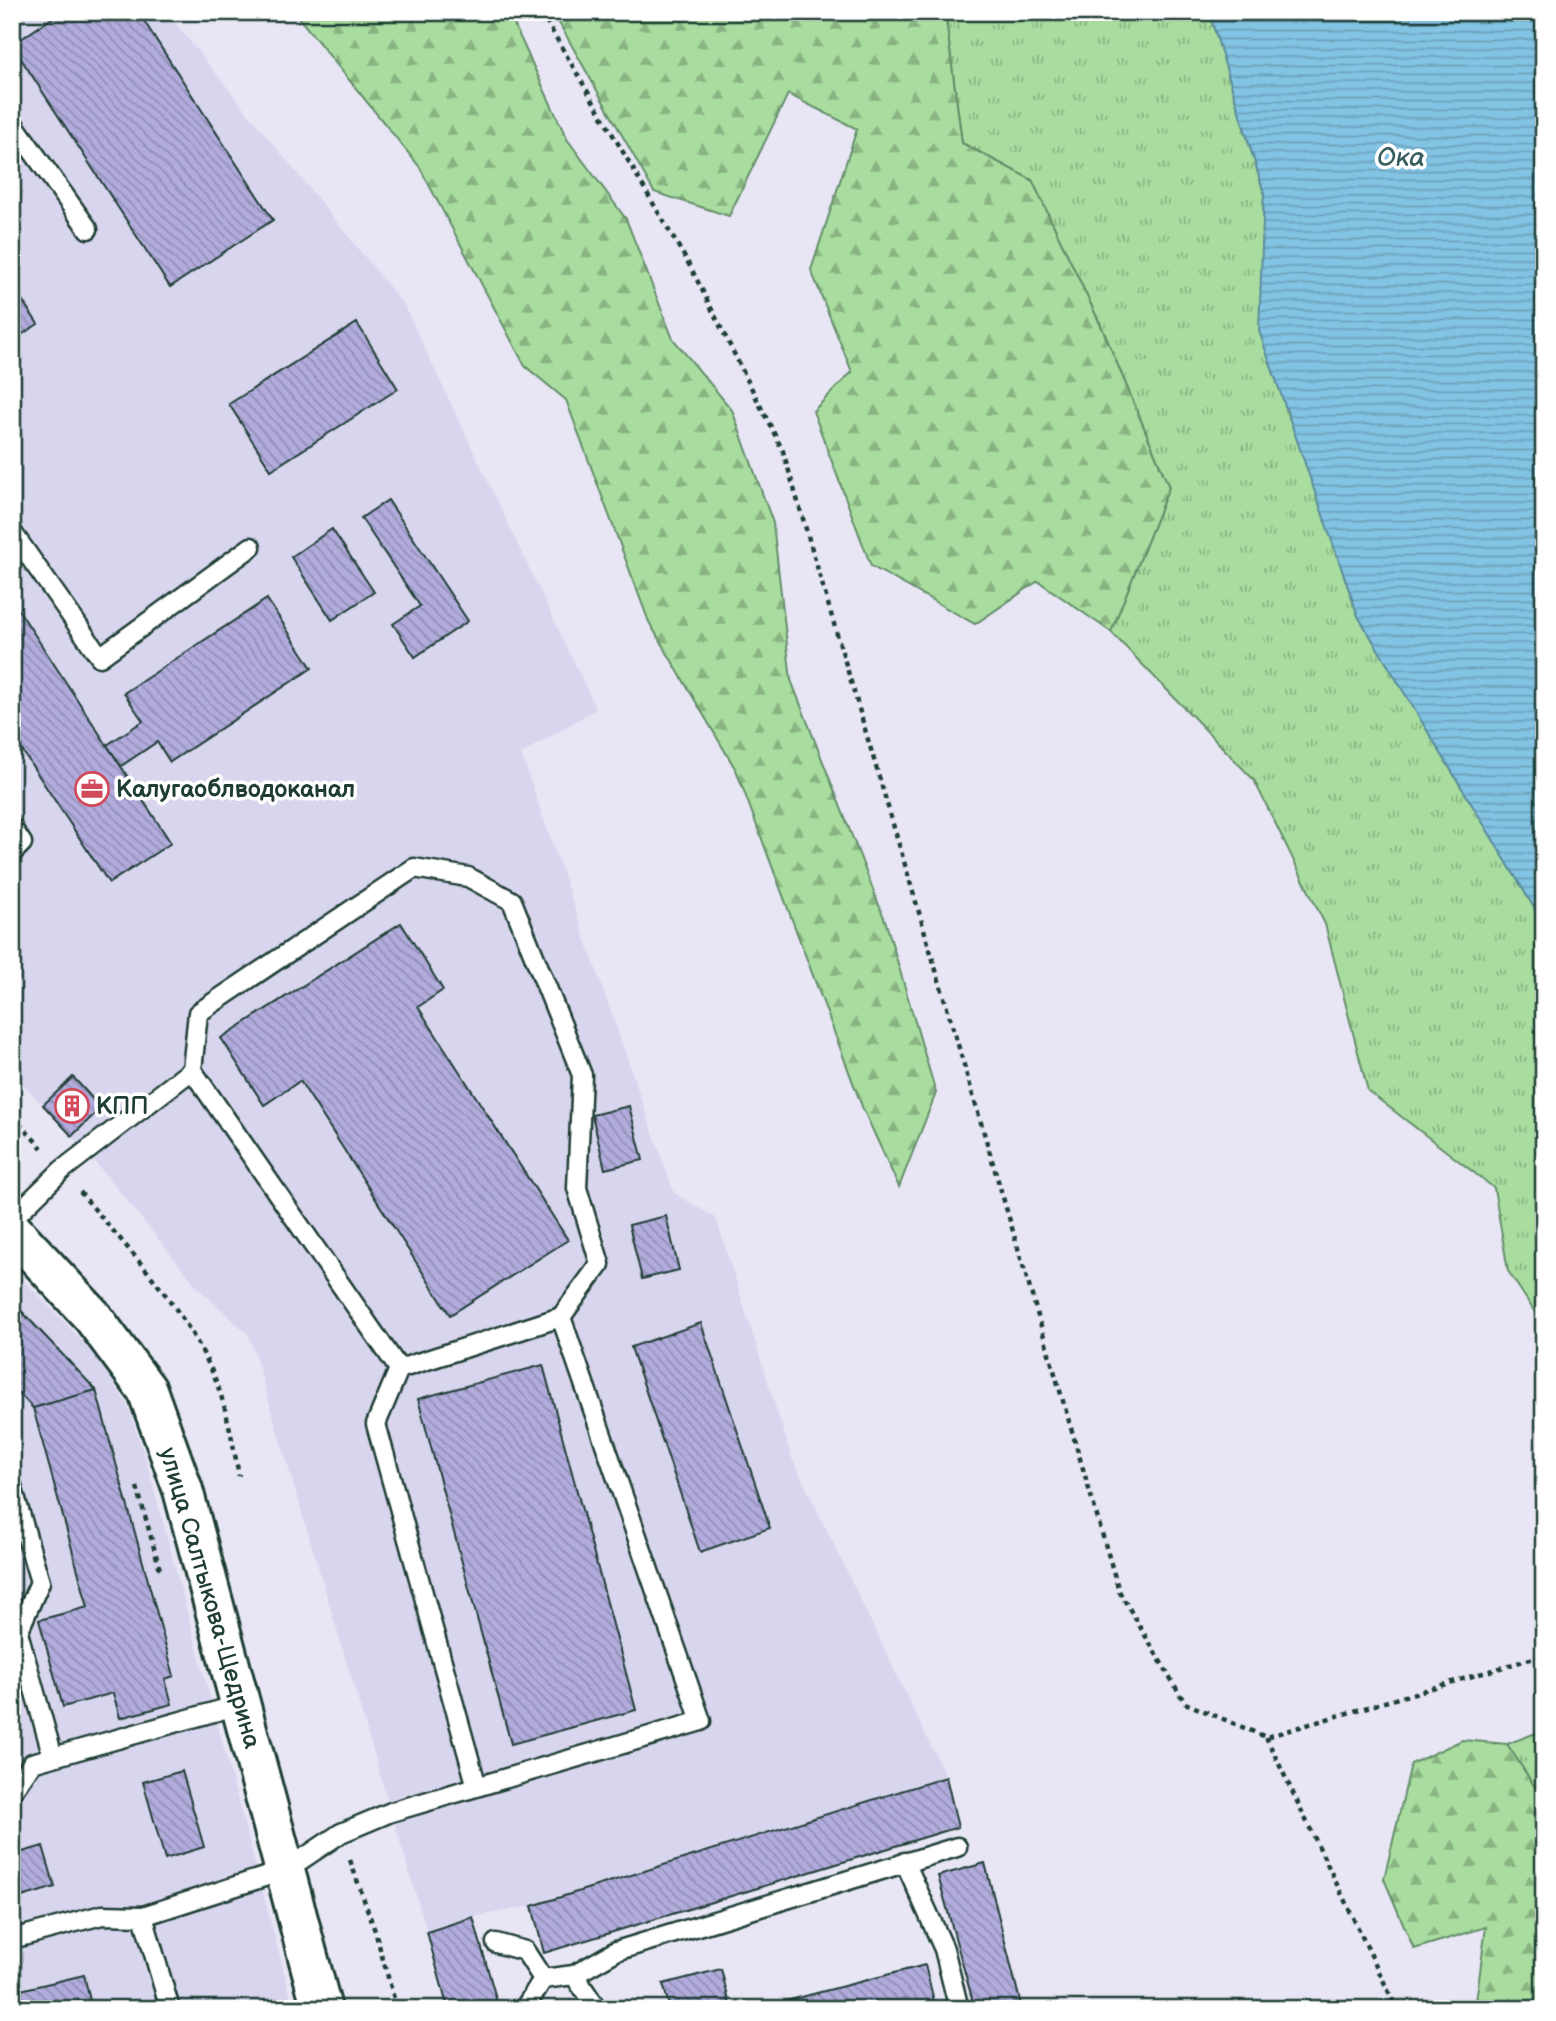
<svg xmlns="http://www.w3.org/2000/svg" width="1556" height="2021" viewBox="0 0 1556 2021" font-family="'Balsamiq Sans',sans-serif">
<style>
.built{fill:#d8d5ee}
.grass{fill:url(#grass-tufts);stroke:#648d6a;stroke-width:2}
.forest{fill:url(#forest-firs);stroke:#648d6a;stroke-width:2}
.water{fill:url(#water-rules);stroke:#5b8d9d;stroke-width:2}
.building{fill:url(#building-back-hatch);stroke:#1f3d34;stroke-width:2}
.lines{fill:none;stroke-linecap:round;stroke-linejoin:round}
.service-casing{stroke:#1f3d34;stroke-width:23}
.secondary-casing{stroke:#1f3d34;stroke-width:44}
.path{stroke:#1f3d34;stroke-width:4.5;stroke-dasharray:5 5;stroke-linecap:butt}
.service{stroke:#fff;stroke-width:18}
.secondary{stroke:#fff;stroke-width:38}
.labels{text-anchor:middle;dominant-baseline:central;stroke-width:7;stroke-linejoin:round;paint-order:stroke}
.poi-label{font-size:24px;font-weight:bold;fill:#1f3d34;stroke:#fff;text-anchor:start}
.street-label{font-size:24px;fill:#1f3d34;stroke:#fff}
.water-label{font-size:26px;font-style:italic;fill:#385e60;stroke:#fff}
</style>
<defs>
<pattern id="grass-tufts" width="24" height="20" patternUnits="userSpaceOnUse" patternTransform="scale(1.75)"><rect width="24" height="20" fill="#a9dd9f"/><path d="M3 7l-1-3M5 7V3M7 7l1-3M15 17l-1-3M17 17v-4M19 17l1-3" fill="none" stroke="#89b482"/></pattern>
<pattern id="forest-firs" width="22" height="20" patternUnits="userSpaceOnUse" patternTransform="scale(1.75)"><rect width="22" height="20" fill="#a9dd9f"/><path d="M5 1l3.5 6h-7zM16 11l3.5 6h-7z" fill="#89b482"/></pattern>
<pattern id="water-rules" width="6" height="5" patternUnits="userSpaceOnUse" patternTransform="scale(1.75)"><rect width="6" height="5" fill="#83c3e3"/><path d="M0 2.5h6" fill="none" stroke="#6ba0b9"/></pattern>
<pattern id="building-back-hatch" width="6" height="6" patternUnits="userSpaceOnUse" patternTransform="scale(1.75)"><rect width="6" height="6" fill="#b2acdd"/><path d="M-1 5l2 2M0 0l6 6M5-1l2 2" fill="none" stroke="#908db4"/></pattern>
</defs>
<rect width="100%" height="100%" fill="#e8e6f5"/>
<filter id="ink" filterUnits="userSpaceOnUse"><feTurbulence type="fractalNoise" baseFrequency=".0143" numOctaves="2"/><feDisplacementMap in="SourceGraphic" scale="14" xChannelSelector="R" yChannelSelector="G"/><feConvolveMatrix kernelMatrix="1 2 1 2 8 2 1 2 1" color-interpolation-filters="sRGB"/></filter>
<g filter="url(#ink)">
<!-- built -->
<path class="built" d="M12 12H166L404 305 596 709 521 754 674 1193 716 1218 791 1456 946 1777 532 1906 473 1917 427 1932 249 1335 200 1290 86 1151 12 1073Z
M12 1268 97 1356 128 1406 147 1463 294 2009H12Z"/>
<!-- grass -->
<path class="grass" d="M945 12H1209L1264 193 1260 331 1358 615 1544 924V1326L1508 1271 1494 1188 1368 1091 1325 924 1254 780 1111 632 1169 487 1103 330 1032 180 962 143Z
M1544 1730V1801L1507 1744Z"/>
<!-- forest -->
<path class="forest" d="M294 12H505L514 24 567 139 626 219 673 339 732 410 773 523 791 680 886 923 936 1093 899 1187 863 1109 736 770 649 622 566 400 525 366 419 166Z
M553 12H945L962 143 1032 180 1103 330 1169 487 1111 632 1038 581 975 624 871 566 813 411 852 372 811 270 857 129 788 94 729 216 654 192Z
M1462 1740 1507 1744 1544 1801V2009H1475L1486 1927 1414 1949 1384 1879 1411 1764Z"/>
<!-- water -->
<path class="water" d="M1209 12H1544V924L1358 616 1259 331 1264 193Z"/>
<!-- building -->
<path class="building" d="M61 12H98L101 17 109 12H138L273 220 170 287 12 45Z
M12 285 38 324 12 341Z
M357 323 398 389 271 470 229 404Z
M388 500 468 621 415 657 393 624 420 606 361 518Z
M332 529 374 592 332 620 291 557Z
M267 599 312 668 170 762 157 742 121 766 107 745 143 721 124 693Z
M12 600 171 843 109 883 12 735Z
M401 923 443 990 418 1007 568 1240 450 1315 300 1081 264 1105 221 1038Z
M73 1077 101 1108 72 1136 43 1105Z
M629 1106 643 1160 605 1169 592 1115Z
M666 1216 679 1270 642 1279 629 1225Z
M12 1301 96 1390 33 1408 19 1393 12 1399V1339L15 1337Z
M701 1323 770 1528 700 1552 631 1347Z
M543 1365 636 1710 511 1744 418 1399Z
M96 1390 174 1676 165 1679 172 1704 120 1718 113 1693 63 1707 39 1620 88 1607 33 1408Z
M182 1771 204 1847 165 1859 143 1782Z
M946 1777 958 1827 544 1953 532 1906Z
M43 1846 55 1887 12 1900V1855Z
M985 1863 1022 2009H975L938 1876Z
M473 1917 499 2009H448L427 1932Z
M925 1965 936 2009H755Z
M721 1969 731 2009H670L663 1984Z
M84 1975 92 2009H12V1992Z"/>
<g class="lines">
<!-- service casing -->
<g class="service-casing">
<path id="service" d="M12 122 88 229
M12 532 100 657 251 547
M12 828 22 843 12 853
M192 1070 198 1013 414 868 468 877 512 901 582 1075 577 1188 600 1264 561 1317
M12 1219 62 1170 192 1070 399 1369 561 1317 701 1721 391 1812 341 1833 286 1870 143 1916 170 2009
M399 1369 376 1424 477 1787
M12 1486 40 1582 18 1632 53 1757
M12 1792 32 1763 242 1704
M905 1862 944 1949 959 2009
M12 1939 102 1915 143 1916
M496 1943 525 1951 543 1979
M574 1975 616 1951 957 1847
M524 2009 543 1979 574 1975 597 2009"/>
</g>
<!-- secondary casing -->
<g class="secondary-casing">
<path id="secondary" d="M12 1230 92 1316 147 1390 183 1490 322 2009"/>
</g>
<!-- path -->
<path class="path" d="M541 12 691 268 783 451 1119 1591 1185 1703 1266 1737 1544 1655
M12 1116 42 1148
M80 1192C125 1246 177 1299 208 1363 225 1397 232 1438 239 1476
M137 1487 161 1573
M1266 1737 1397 2009
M350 1860 375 1931 397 2009"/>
<!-- service -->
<use href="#service" class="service"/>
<!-- secondary -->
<use href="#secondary" class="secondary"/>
</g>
</g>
<!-- icons -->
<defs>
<g id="office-ring" transform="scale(1.75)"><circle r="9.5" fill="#fff" stroke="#d1495b" stroke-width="1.5"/><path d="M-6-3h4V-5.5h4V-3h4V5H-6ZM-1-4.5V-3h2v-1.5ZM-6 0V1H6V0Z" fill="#d1495b"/></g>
<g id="building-ring" transform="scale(1.75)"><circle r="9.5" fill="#fff" stroke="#d1495b" stroke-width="1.5"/><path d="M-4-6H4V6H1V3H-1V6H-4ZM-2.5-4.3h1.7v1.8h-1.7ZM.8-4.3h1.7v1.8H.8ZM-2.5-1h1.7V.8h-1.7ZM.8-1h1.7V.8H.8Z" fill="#d1495b"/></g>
</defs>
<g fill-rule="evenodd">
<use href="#office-ring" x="92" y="789"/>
<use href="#building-ring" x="72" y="1106"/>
</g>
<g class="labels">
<!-- poi labels -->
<g class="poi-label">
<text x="116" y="789">Калугаоблводоканал</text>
<text x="96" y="1106">КПП</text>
</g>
<!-- street labels -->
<g class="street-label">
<text transform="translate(210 1598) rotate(74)">улица Салтыкова-Щедрина</text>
</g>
<!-- water labels -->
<g class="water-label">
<text x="1401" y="158">Ока</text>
</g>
</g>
<!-- margin -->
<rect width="1556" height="2021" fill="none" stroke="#fff" stroke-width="42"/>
<rect x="21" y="21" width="1514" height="1979" fill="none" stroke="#1f3d34" stroke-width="2.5" filter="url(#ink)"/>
</svg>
